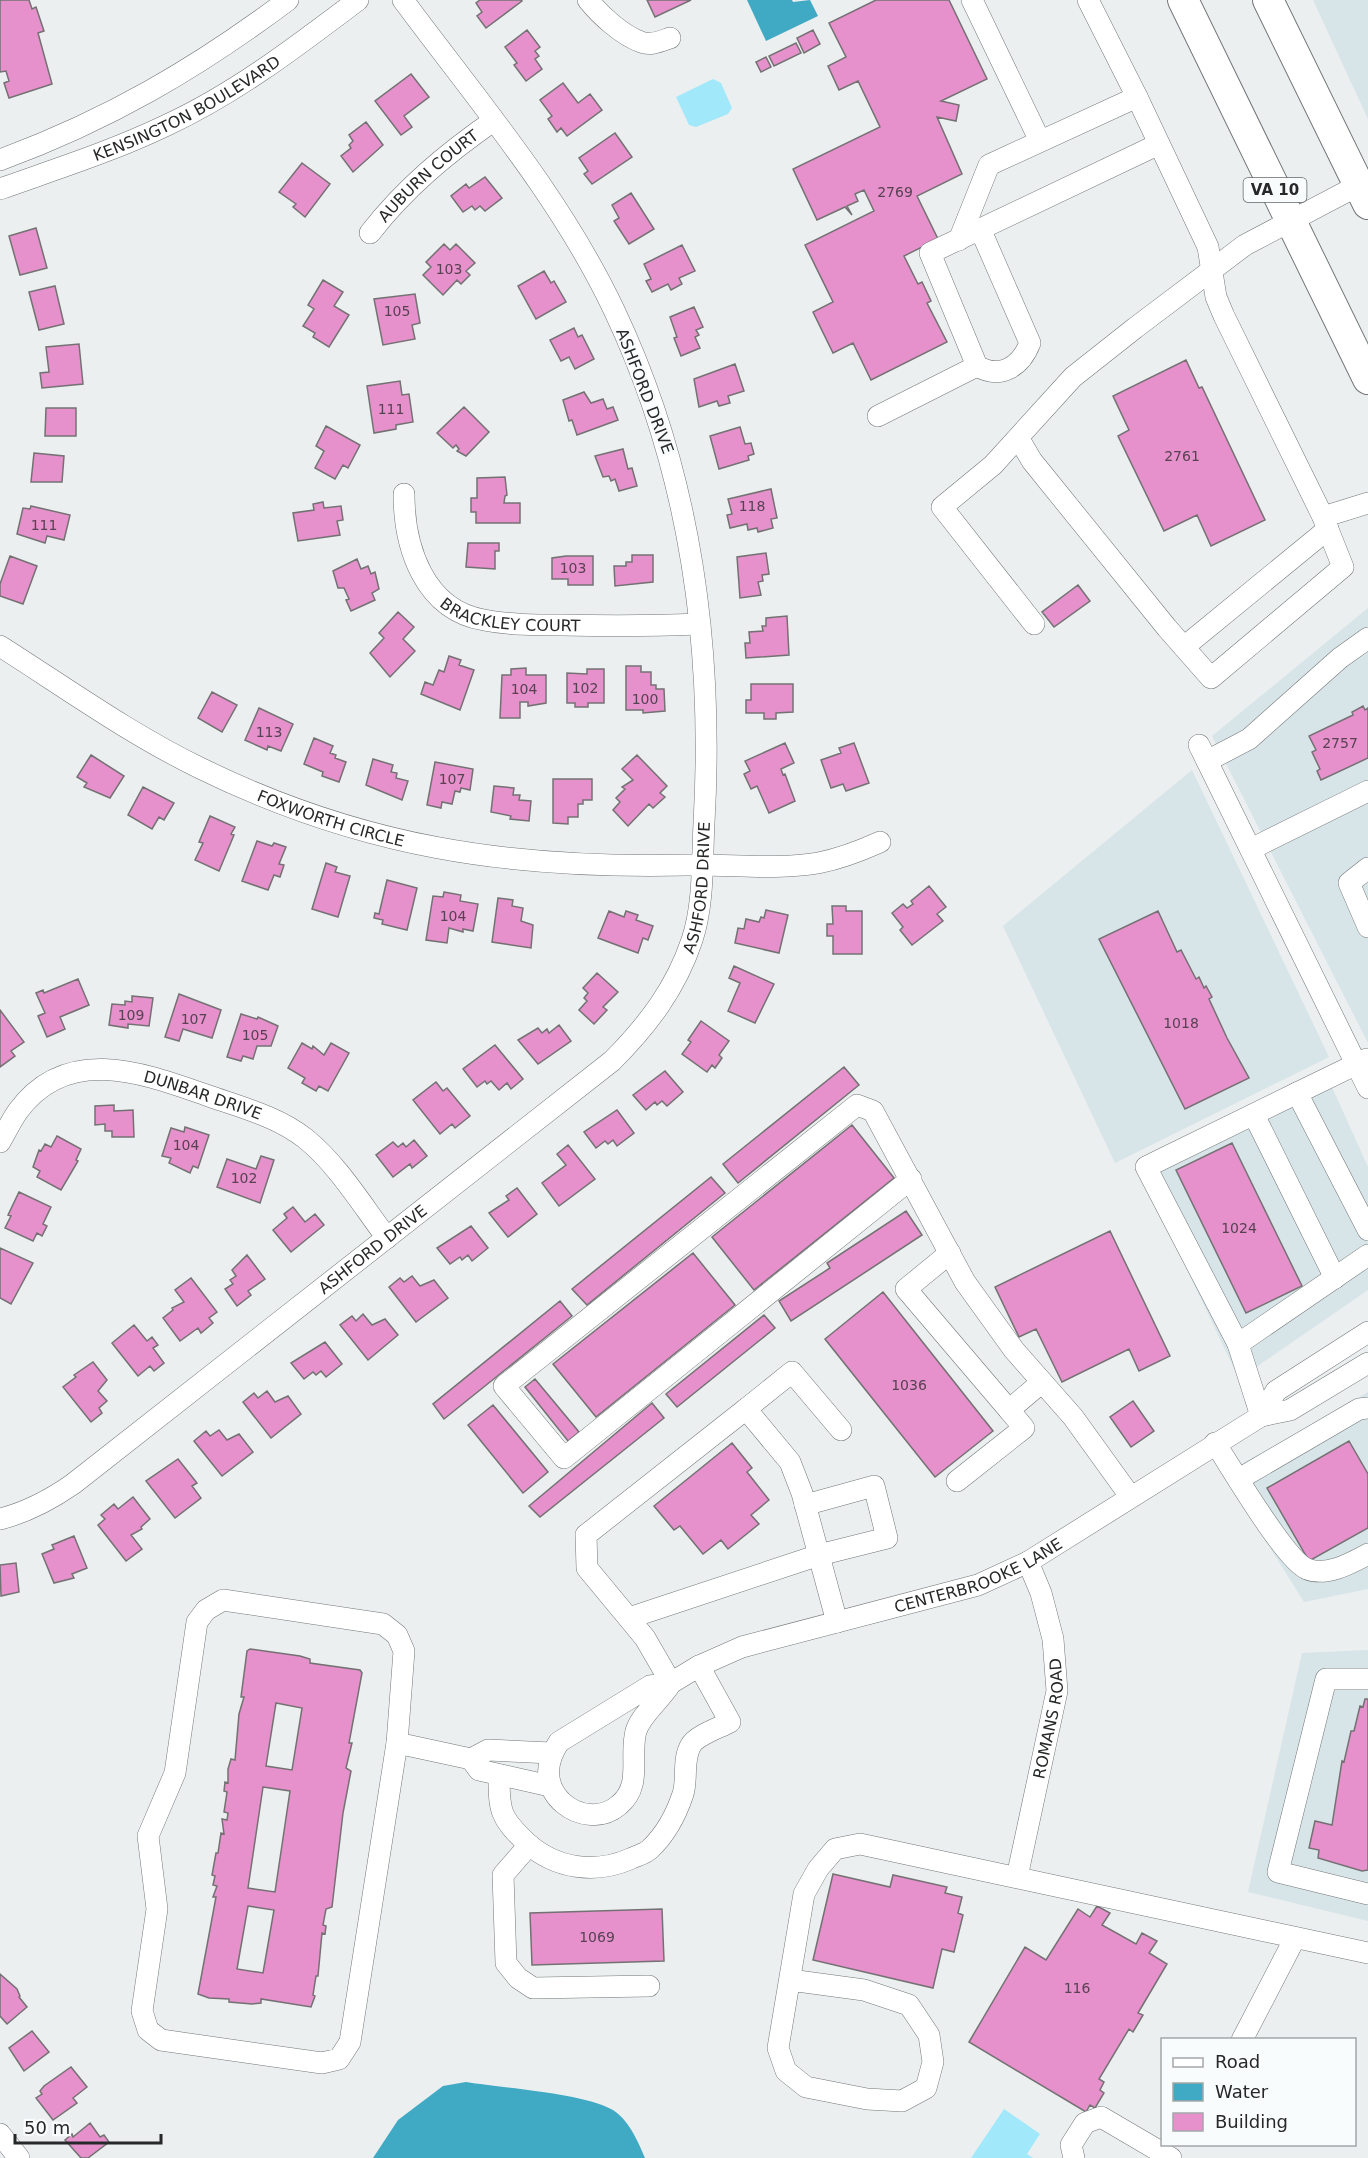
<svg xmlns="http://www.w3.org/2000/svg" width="1368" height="2158" viewBox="0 0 1368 2158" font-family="'DejaVu Sans',sans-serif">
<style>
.built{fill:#d7e4e8}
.green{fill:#a2e8fb}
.water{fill:#40a9c3}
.building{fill:#e690cc;stroke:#747173;stroke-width:1.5;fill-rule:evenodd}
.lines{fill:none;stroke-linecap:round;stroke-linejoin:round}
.minor-casing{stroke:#737778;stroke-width:22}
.highway-casing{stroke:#737778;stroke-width:32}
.minor{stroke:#fff;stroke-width:21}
.highway{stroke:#fff;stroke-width:30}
.labels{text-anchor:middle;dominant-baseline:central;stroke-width:5;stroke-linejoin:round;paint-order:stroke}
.number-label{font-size:14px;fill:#574252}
.shield{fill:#f8fcfd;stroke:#666869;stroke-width:1.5}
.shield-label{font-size:15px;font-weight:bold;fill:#272829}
.street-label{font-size:16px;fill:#272829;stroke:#f8fcfd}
</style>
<rect width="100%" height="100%" fill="#ebeff0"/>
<!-- built -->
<path class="built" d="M1313 0H1368V119Z
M1368 608V1043L1212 736Z
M1192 770 1329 1057 1115 1163 1003 926Z
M1331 1085 1368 1167V1290L1239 1379 1143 1177Z
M1368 1392V1589L1304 1602 1224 1474Z
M1368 1650V1921L1248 1892 1302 1653Z"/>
<!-- green -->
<path class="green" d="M713 79 721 83 732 108 728 114 696 127 689 125 676 97Z
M1004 2109 1040 2134 1027 2154 1033 2158H971Z"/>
<!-- water -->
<path class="water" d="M747 0H792L793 2 810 0 818 16 766 41Z
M466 2082C503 2088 581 2093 611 2109 628 2118 638 2141 645 2158H373L398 2120 443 2086Z"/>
<!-- building -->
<path class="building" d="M0 0H29L32 9 36 7 44 31 38 33 52 84 9 98 4 83 9 81 6 71 0 72Z
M480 0H521L522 1 486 28 477 16 482 12 476 3Z
M647 0H691L655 17Z
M876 0H949L987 79 941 101 959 105 956 121 937 117 962 174 917 196 938 239 904 256 918 284 922 282 931 301 927 303 947 342 871 380 853 343 833 353 813 312 833 302 805 245 874 211 864 190 855 194 858 201 847 206 852 215 845 207 817 220 793 169 880 127 858 81 839 90 828 66 846 57 829 23Z
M527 30 540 47 535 51 539 56 535 59 542 69 526 81 514 65 517 63 505 47Z
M813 30 820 44 804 53 797 38Z
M796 43 801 53 774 66 769 56Z
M766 57 771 67 761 72 756 62Z
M411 74 429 97 404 116 412 127 401 135 375 101Z
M563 83 578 103 590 94 602 110 567 136 561 128 557 132 548 119 552 116 540 100Z
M366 122 383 145 353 172 341 156 351 148 349 145 353 141 349 135Z
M615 133 632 157 592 184 584 174 588 171 579 158Z
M302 163 330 184 305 217 293 207 296 204 279 192Z
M485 177 502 198 485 211 480 206 475 210 472 206 463 212 451 196 466 184 469 188Z
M631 193 654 229 629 244 614 221 619 218 612 205Z
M36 228 47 268 20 275 9 236Z
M444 244 450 250 456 244 475 263 466 271 470 275 461 284 457 280 443 295 423 275 431 267 426 262Z
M682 245 695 271 679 278 682 284 671 290 668 284 652 292 646 281 651 279 644 264Z
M544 271 551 283 554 281 566 302 536 319 518 286Z
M323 280 343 292 334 306 349 315 329 347 313 337 315 333 303 326 314 309 308 305Z
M55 286 64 324 39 330 29 292Z
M415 294 420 323 412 325 415 339 383 345 374 299Z
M694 307 703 327 696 330 699 335 695 337 700 348 681 356 674 338 677 337 670 317Z
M574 328 578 337 582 335 594 359 575 369 569 357 561 361 550 340Z
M79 344 83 384 42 388 40 373 49 372 46 347Z
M1186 360 1199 388 1202 387 1265 520 1211 546 1197 515 1164 531 1118 436 1129 430 1113 396Z
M735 364 744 391 728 396 730 403 719 406 717 401 699 407 694 379Z
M400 381 402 395 409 394 413 422 396 425V429L374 433 367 386Z
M584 392 591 403 603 399 607 409 613 407 618 420 577 435 572 420 569 421 563 400Z
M464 407 489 432 466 456 457 451 459 449 456 445 453 448 437 433Z
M46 408H76V436H45Z
M326 426 360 445 348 468 343 465 335 479 315 468 324 451 316 446Z
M740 427 745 444 751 443 754 454 748 456 749 460 719 469 710 436Z
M623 449 628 469 632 468 637 486 619 491 615 479 611 481 609 476 603 477 595 456Z
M34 453 64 456 62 482H31Z
M505 477 507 495 505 496 504 503H520V523H476V512H471V498H477V478Z
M771 489 777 518 771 519 773 528 758 532 757 528 748 530 747 524 730 528 727 515 732 514 728 499Z
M323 502 324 508 341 506 343 520 337 521 340 535 298 541 293 513 314 510 313 504Z
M31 506 70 515 64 540 47 536 45 543 17 534 23 508 30 509Z
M468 543H499V551H495V569L466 567Z
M766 553 769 574 762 575 763 581 758 582 761 595 740 598 737 557Z
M632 555H653V582L615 586 614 566H626V562H632Z
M10 556 37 566 23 604 0 596V584Z
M566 556H593V585H568V579H552V558Z
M357 559 361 569 368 566 371 574 375 572 379 589 372 593 375 600 351 611 346 600 349 599 344 588H338L333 571Z
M1078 585 1090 601 1054 627 1042 612Z
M398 612 414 627 403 639 415 651 390 677 370 653 384 638 379 633Z
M787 616 789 655 746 658 745 643H750L749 632 763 631 762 626H766V618Z
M449 656 461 660 459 665 474 670 460 710 421 694 425 682 433 685 439 670 444 672Z
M626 666H641V672H651V685H656V689H664L665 711 643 713V710H626Z
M526 668V675H546V703L528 706V702H520V718H500L502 675H511V669Z
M587 669H604V703H588V707H575V703H567V673L587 674Z
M751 684H793V712L776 713V719H764V713H746V700H751Z
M212 692 237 705 222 732 198 718Z
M1363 706 1365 710 1368 708V758L1321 780 1317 771 1320 769 1312 752 1316 750 1309 736 1353 715 1352 712Z
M259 708 293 724 281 751 268 746 267 750 245 740Z
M314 738 333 746 330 753 336 755 335 758 346 762 339 782 322 776 323 772 304 764Z
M785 743 794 763 781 769 783 775 785 774 795 801 769 813 757 786 751 789 744 774 750 771 745 761Z
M854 743 869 783 846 791 843 784 831 788 821 760 841 753 839 748Z
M91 755 124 776 110 798 84 787 87 783 77 777Z
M637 755 667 786 660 793 665 797 653 808 649 804 628 826 613 810 620 802 616 798 625 789 622 787 633 780 622 769Z
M373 759 393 765 391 772 397 773 396 778 408 781 402 800 366 785Z
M435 762 473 769 470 790 461 788 460 792 455 791 452 804 442 802 441 808 427 805Z
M553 779H592V800H583V804H578V817H568V824L553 823Z
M494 786 514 788 513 795H520L519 800 531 801 529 821 510 819 511 816 491 812Z
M143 787 174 803 164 820 159 817 152 829 128 815Z
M210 816 235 827 231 834 234 835 219 871 195 860 203 843 199 842Z
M257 841 272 846 274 843 286 847 279 864 284 865 280 877 274 875 268 890 242 881Z
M326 863 337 867 335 872 350 876 338 917 312 909Z
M387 880 417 888 407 930 382 924 383 920 374 918 375 913 379 914Z
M929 886 946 907 937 914 943 921 912 945 900 930 903 927 892 913 903 904 907 908 913 904 911 901Z
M444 892 461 895 460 901 478 904 473 931 463 929V932L449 928 447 943 426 940 433 896 443 897Z
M498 898 513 900 512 906 523 908 521 921 533 925 531 948 492 942Z
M832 906H846V911H862V954H833V936H827V924H833Z
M766 910 788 915 779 953 735 943 738 928 744 929 746 919 759 922 761 917 764 918Z
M609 911 624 917 626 911 638 915 636 920 653 926 648 940 643 938 638 953 598 938Z
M1158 911 1177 952 1181 950 1196 979 1199 977 1204 988 1206 986 1212 997 1209 999 1227 1038 1249 1078 1185 1109 1099 939Z
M734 966 774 984 755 1023 728 1011 740 983 729 978Z
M597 973 618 992 603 1007 607 1010 594 1024 579 1010 587 1001 584 998 588 993 583 988Z
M78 979 89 1005 60 1017 65 1029 47 1037 38 1016 45 1013 36 993 43 990 44 993Z
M179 994 221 1010 212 1038 183 1029 179 1041 165 1037Z
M132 996 153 998 149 1026 128 1024V1028L109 1025 112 1004 125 1005V1001L132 1002Z
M0 1010 24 1042 11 1051 15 1056 0 1067Z
M241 1014 257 1019 258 1017 278 1026 271 1046H257L253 1059 243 1056 241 1061 227 1057Z
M701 1021 729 1041 719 1055 722 1058 715 1068 712 1065 707 1072 682 1054 691 1042 688 1040Z
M559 1025 571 1041 538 1064 518 1040 538 1028 542 1033 547 1029 549 1033Z
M302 1043 312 1049 313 1046 324 1055 331 1043 349 1053 328 1091 319 1086 316 1091 302 1083 305 1078 288 1068Z
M495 1045 523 1079 511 1089 507 1083 499 1090 491 1081 487 1084 485 1081 477 1087 463 1069Z
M844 1067 859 1085 738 1183 723 1164Z
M665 1071 683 1092 667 1106 662 1101 657 1105 655 1102 646 1110 633 1095Z
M436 1082 443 1091 447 1088 470 1116 455 1128 452 1124 440 1134 413 1100Z
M114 1105V1111L133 1110 134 1137H112V1131H105V1124L95 1125V1106Z
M617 1110 634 1133 617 1146 613 1140 608 1144 605 1141 596 1148 584 1132Z
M852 1125 894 1178 754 1290 712 1237Z
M185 1127 209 1135 198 1168 193 1166 190 1173 169 1163 171 1158 162 1156 171 1128 184 1132Z
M57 1136 81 1149 76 1160 78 1161 61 1190 37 1177 40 1171 33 1167 39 1150 41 1151 45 1144 51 1147Z
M414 1140 427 1156 412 1168 410 1164 393 1177 376 1155 393 1142 398 1147 403 1143 406 1147Z
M1232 1143 1302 1286 1246 1313 1176 1170Z
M568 1145 595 1179 559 1206 542 1183 566 1165 557 1154Z
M261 1156 274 1160 260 1203 217 1187 227 1159 256 1169Z
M711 1177 725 1193 587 1305 572 1289Z
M517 1188 537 1214 508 1237 489 1213 509 1200 506 1196Z
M19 1192 51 1207 43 1224 47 1226 42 1236 37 1233 33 1241 5 1228 11 1216 8 1215Z
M293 1207 305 1222 315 1214 324 1225 291 1252 273 1230 287 1218 284 1214Z
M906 1211 922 1235 791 1321 779 1301 830 1268 827 1263Z
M471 1226 488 1248 472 1261 468 1255 462 1260 460 1257 450 1264 437 1248Z
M1110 1231 1170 1356 1139 1371 1129 1349 1062 1382 1036 1329 1019 1337 995 1287Z
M0 1248 33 1263 11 1304 0 1298Z
M693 1253 735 1305 596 1417 553 1364Z
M247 1255 265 1279 248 1291 251 1295 237 1306 225 1289 233 1284 230 1280 236 1276 232 1270Z
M412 1276 420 1286 434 1280 448 1298 416 1322 389 1287 400 1278 404 1282Z
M191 1278 217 1312 209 1318 213 1323 201 1333 198 1328 180 1341 163 1318 173 1310 172 1308 184 1302 175 1290Z
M883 1292 993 1431 935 1477 825 1339Z
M560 1301 572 1316 444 1419 433 1404Z
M363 1314 372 1325 385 1319 398 1335 368 1360 340 1325 352 1316 356 1321Z
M764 1315 775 1328 677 1407 666 1394Z
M134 1325 147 1341 152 1337 158 1345 153 1348 164 1363 154 1371 150 1366 138 1376 112 1343Z
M325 1342 342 1364 326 1377 321 1371 316 1375 313 1372 304 1379 291 1363Z
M93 1362 107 1380 98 1391 107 1401 99 1408 102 1413 91 1422 63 1387 76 1377 74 1375Z
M535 1379 579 1432 568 1441 525 1387Z
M267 1391 275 1402 288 1396 301 1414 271 1438 243 1402 254 1393 258 1398Z
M1133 1401 1154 1431 1131 1447 1110 1417Z
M652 1403 664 1418 540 1517 529 1506Z
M493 1405 548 1472 523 1493 468 1425Z
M219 1430 227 1440 239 1434 253 1452 222 1476 194 1441 206 1431 210 1436Z
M1349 1441 1368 1474V1528L1309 1561 1267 1488Z
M732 1443 752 1468 747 1472 769 1500 751 1515 759 1524 728 1549 721 1540 703 1554 680 1526 674 1530 654 1506Z
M178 1459 197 1483 192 1486 201 1498 175 1518 146 1481Z
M133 1497 150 1519 141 1527 142 1529 131 1535 142 1549 126 1561 98 1525 105 1519 101 1515 114 1504 118 1509Z
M74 1536 87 1568 72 1574 74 1578 54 1583 42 1554 54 1549 52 1545Z
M16 1563 19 1592 1 1596 0 1565Z
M250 1649 300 1656 310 1659V1663L360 1670 362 1673 349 1743H352L346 1768 351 1771 343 1813 332 1907 326 1909 323 1925 326 1926 325 1934 322 1933 318 1976H316L313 1995 315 1996 311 2007 261 1999V2003L252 2004 229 2002V1999L209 1998 198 1994 216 1897H213L217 1886 213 1885 215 1876 212 1875 216 1853H218L221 1833 224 1834 222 1819 227 1820 228 1813 224 1812 227 1792 224 1791 225 1782 228 1783V1769L231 1759 235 1760 239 1714 244 1697H241L247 1651ZM276 1703 302 1708 292 1770 266 1766ZM263 1787 290 1791 275 1892 248 1888ZM248 1906 274 1910 263 1973 237 1969Z
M1365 1699H1368V1870L1362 1871 1318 1858 1319 1850 1309 1848 1315 1821 1332 1825 1342 1761 1344 1762 1351 1731H1354L1360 1706 1363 1707Z
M833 1874 890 1887 893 1875 947 1887 945 1893 962 1897 958 1913 963 1915 954 1952 942 1949 933 1988 813 1960Z
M1097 1906 1110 1913 1102 1925 1136 1944 1142 1933 1157 1941 1149 1953 1167 1964 1138 2013 1143 2015 1133 2032 1129 2029 1099 2079 1104 2082 1100 2090 1104 2093 1095 2108 1090 2105 1086 2112 969 2042 1025 1947 1046 1960 1078 1909 1090 1917Z
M662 1909 664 1961 532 1965 530 1913Z
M0 1974 17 1989 20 1996 19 1997 27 2007 7 2024 0 2016Z
M32 2031 49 2052 24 2071 9 2048Z
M71 2067 87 2087 73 2098 77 2103 53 2120 36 2098 42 2094 40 2091 44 2086Z
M90 2123 100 2137 104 2135 109 2142 88 2158H81L65 2140 72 2134 73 2137Z"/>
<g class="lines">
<!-- minor casing -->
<g class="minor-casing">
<g id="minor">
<path d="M588 0C601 16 622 35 641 42 651 46 661 41 670 38"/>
<path d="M972 0 1040 141"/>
<path d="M1088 0 1137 97"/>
<path d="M0 160C108 120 196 69 288 0"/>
<path id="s1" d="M0 189C56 169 113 151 167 125 236 93 297 46 358 0"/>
<path d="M981 231 1030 343C1021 366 1001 380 977 366L930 253 1159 144"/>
<path id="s2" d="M370 233C405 188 446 154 493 121"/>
<path d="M959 240 989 165 1137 97 1208 247 1216 297 1224 316 1323 517 1343 567 1211 678 1167 628 1032 461 1019 439"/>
<path d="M878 416 977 366"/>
<path id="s3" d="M404 494C404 547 424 610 484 620 509 625 536 625 562 625 607 626 653 626 698 624"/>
<path d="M1323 517 1368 503"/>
<path d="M1034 624 942 507 993 465 1073 377 1135 328 1245 245 1359 185 1368 184"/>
<path id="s4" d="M0 646C66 688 130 734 200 768 361 847 509 869 687 865 730 864 775 870 818 863 839 859 860 851 880 842"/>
<path d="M1184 647 1328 529"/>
<path d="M1199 745 1368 1088"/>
<path d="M1207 761 1249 739 1340 658 1368 638"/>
<path d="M1251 849 1368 791"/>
<path d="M1368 868 1349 883 1368 927"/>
<path d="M1367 1059 1297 1093 1368 1230"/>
<path d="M1254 1115 1335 1278"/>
<path id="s5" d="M0 1142C6 1132 11 1121 18 1111 67 1044 143 1073 206 1095 240 1107 277 1116 306 1139 338 1165 362 1205 387 1238"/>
<path d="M911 1179 564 1458 504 1386 857 1105 873 1111 965 1282 1014 1350 1073 1417 1130 1496"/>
<path d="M950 1253 906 1289 1009 1410 1042 1382"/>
<path d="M1238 1344 1146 1167 1297 1093"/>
<path d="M746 1409 792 1372 841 1430"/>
<path d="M1261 1416 1238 1344 1368 1255"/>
<path d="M1261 1416 1276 1391 1368 1332"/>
<path d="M1215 1443C1231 1467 1285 1560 1307 1569 1327 1577 1351 1563 1368 1554"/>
<path d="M1239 1479 1359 1409 1368 1408"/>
<path d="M957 1481 1024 1428 1009 1410"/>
<path id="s6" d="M0 1519C28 1512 50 1500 73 1484L612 1061C648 1025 676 988 692 940 704 904 702 861 704 823 714 646 690 470 614 310 560 196 477 100 403 0"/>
<path d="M223 1600 383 1624 397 1635 404 1651 397 1743 350 2042 339 2059 322 2063 161 2040 148 2030 142 2011 157 1909 148 1836 175 1773 197 1622 206 1610Z"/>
<path d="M629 1618 819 1555 887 1538 874 1486 805 1505"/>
<path d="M1368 1679H1326L1278 1872 1368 1894"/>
<path id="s7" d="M671 1683C661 1700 642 1713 636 1731 629 1757 643 1785 619 1805 586 1834 524 1793 559 1742L650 1686 671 1683 699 1666 742 1647 978 1585 1028 1562 1261 1416 1290 1410 1368 1363"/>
<path d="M671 1683 645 1638 587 1568 586 1535 746 1409 790 1462 802 1493 837 1622"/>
<path d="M397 1743 471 1759"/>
<path d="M499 1775C499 1811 500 1818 527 1843 556 1869 595 1874 630 1859 636 1856 645 1854 650 1849 666 1834 676 1815 683 1794 688 1778 682 1760 691 1745 697 1735 719 1728 730 1722L699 1666"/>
<path d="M550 1786 479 1770 471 1759 488 1750 551 1753"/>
<path d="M529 1845 503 1875 506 1963 518 1978 533 1988 649 1986"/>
<path id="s8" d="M1017 1877 1057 1691 1053 1639 1041 1593 1028 1562"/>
<path d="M790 1980 864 1990 909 2005 929 2035 933 2062 926 2088 902 2101 867 2099 806 2087 786 2071 778 2048 804 1894 818 1869 835 1849 860 1844 1368 1953"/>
<path d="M1242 2040 1295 1938"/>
<path d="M0 2134 19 2158"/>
<path d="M1074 2158 1071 2145 1085 2123 1101 2117 1171 2158"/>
</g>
</g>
<!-- highway casing -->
<g class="highway-casing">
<path id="highway" d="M1183 0 1368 379
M1268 0 1368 204"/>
</g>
<!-- minor -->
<use href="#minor" class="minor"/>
<!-- highway -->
<use href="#highway" class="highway"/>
</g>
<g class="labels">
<!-- number labels -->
<g class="number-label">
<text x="895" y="192">2769</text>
<text x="449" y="269">103</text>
<text x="397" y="311">105</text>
<text x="391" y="409">111</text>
<text x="1182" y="456">2761</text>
<text x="752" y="506">118</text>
<text x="44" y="525">111</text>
<text x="573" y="568">103</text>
<text x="585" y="688">102</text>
<text x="524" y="689">104</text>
<text x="645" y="699">100</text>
<text x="269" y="732">113</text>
<text x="1340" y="743">2757</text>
<text x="452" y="779">107</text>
<text x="453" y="916">104</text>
<text x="131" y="1015">109</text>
<text x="194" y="1019">107</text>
<text x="1181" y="1023">1018</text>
<text x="255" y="1035">105</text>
<text x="186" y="1145">104</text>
<text x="244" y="1178">102</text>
<text x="1239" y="1228">1024</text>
<text x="909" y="1385">1036</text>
<text x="597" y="1937">1069</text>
<text x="1077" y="1988">116</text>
</g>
<!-- shield labels -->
<rect class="shield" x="1243.5" y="178" width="63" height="24" rx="4.5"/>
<g class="shield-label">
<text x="1275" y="190">VA 10</text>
</g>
<!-- street labels -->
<g class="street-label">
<text stroke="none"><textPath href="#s1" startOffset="204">KENSINGTON BOULEVARD</textPath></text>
<text stroke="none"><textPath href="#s2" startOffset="82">AUBURN COURT</textPath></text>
<text transform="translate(645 391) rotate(69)">ASHFORD DRIVE</text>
<text stroke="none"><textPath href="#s3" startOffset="188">BRACKLEY COURT</textPath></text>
<text stroke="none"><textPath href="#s4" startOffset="375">FOXWORTH CIRCLE</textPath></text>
<text stroke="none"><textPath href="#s6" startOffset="966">ASHFORD DRIVE</textPath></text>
<text stroke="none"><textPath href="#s5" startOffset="238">DUNBAR DRIVE</textPath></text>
<text stroke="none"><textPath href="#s6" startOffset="462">ASHFORD DRIVE</textPath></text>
<text stroke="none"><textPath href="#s7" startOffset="722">CENTERBROOKE LANE</textPath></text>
<text stroke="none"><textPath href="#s8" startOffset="162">ROMANS ROAD</textPath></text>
</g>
</g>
<!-- legend -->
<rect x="1161" y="2038" width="195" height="108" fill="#f8fcfd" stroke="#a4a7a8" stroke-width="1.5"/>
<rect x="1173" y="2058" width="30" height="9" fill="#ffffff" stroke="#a4a7a8" stroke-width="1.5"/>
<text x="1215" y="2068" font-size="18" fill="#272829">Road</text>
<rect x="1173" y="2083" width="30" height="18" fill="#40a9c3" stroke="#a4a7a8" stroke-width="1.5"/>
<text x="1215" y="2098" font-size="18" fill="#272829">Water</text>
<rect x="1173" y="2113" width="30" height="18" fill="#e690cc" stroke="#a4a7a8" stroke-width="1.5"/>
<text x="1215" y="2128" font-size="18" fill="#272829">Building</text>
<!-- scale -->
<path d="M15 2134v9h146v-9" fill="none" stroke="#272829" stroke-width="3"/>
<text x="24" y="2134" font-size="18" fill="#272829" stroke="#f8fcfd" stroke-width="4.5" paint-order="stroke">50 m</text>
</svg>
